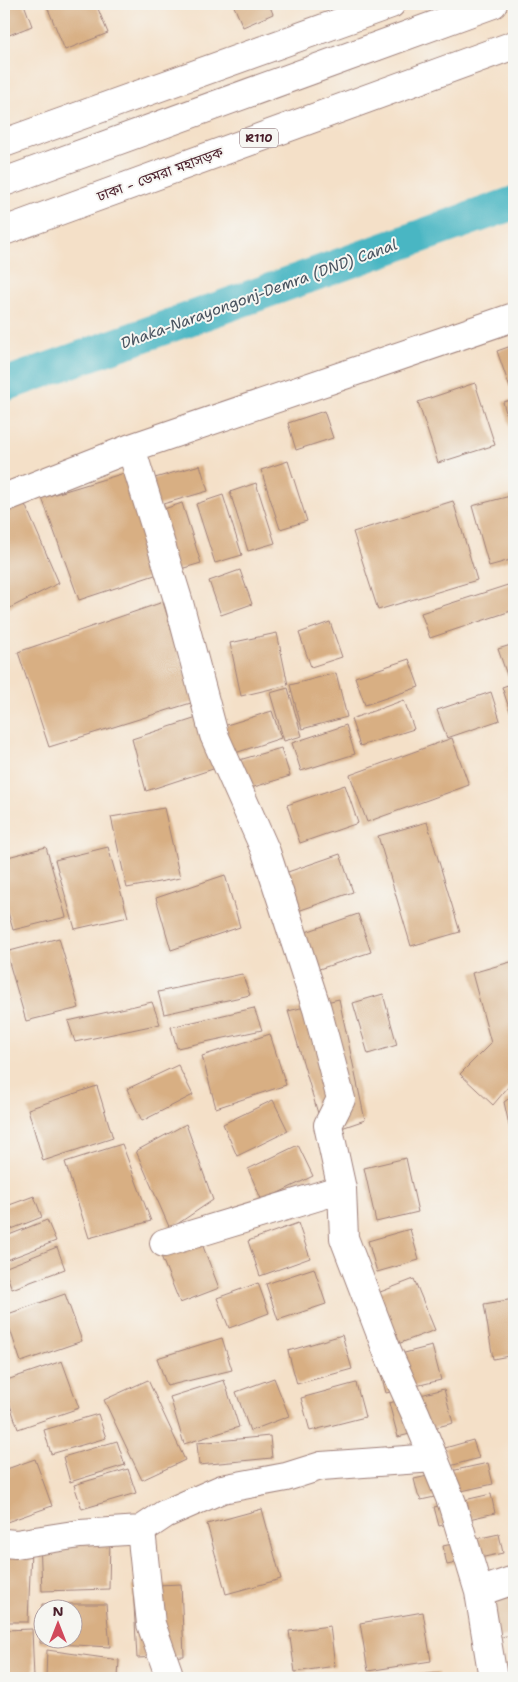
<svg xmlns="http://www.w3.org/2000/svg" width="518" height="1682" viewBox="0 0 518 1682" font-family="'Shantell Sans','Noto Sans Bengali',sans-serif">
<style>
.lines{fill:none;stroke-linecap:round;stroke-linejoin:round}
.canal{stroke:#49b6c3;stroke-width:34}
.building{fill:#d8af83}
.minor-casing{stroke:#9f807a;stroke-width:30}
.primary-casing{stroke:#9f807a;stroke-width:30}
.minor{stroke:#fff;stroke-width:28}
.primary{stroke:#fff;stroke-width:28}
.labels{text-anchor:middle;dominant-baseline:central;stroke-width:4;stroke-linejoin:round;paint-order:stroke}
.shield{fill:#f6f6f2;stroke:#7e6067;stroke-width:1}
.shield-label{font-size:12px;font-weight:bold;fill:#4a1f2b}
.street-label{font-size:14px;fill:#4a1f2b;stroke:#f6f6f2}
.water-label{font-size:15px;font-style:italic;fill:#4a5460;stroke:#f6f6f2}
</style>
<rect width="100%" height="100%" fill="#f6f6f2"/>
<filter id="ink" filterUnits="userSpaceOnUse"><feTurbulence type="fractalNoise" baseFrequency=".02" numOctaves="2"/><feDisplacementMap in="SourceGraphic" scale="10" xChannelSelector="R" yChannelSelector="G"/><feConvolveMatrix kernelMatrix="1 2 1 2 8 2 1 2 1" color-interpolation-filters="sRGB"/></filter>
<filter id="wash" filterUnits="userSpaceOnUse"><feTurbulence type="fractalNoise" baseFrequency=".0096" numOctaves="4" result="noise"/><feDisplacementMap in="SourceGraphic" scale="20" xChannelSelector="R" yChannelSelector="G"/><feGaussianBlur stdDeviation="1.12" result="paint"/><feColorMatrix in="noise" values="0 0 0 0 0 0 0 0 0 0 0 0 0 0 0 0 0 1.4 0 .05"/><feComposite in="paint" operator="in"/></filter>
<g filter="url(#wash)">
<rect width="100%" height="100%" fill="#f4e0c8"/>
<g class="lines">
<!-- canal -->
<path class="canal" d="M4 385 514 203"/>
</g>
<g id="blocks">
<!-- building -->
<path class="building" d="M4 4H24L32 26 4 37Z
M46 4H96L108 33 65 50Z
M233 4H269L273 14 243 27Z
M514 345V386L510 388 497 351Z
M475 383 495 445 438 463 418 402Z
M514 399V441L503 402Z
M324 411 333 438 296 450 288 423Z
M288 461 307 521 280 529 261 470Z
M200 465 208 491 156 506 148 480Z
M131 471 164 572 79 600 42 498Z
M256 483 275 543 248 551 230 492Z
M223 495 242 555 215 563 196 504Z
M514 495V559L489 566 472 506Z
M453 501 477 580 378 610 353 532Z
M24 502 59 583 10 608 4 598V509Z
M182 503 201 563 174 571 155 512Z
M240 570 252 604 221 615 209 581Z
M514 583V610L430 638 421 613Z
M163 602 194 702 49 747 18 652Z
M330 622 342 657 311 667 299 633Z
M277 633 288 685 241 696 230 643Z
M514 644V676L508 678 498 649Z
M409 659 419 687 365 705 355 677Z
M336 673 347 717 302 729 290 685Z
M514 683V723L502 687Z
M288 688 302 736 284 741 270 693Z
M491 692 500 720 447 738 437 710Z
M404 700 414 729 360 746 351 719Z
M272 711 281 738 226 756 217 728Z
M200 717 216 768 146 791 132 739Z
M346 725 355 754 301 771 292 743Z
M452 738 469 785 367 822 350 775Z
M281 748 290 776 231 794 222 765Z
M345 785 358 823 300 843 287 805Z
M164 808 180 878 127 888 111 817Z
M427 822 460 932 411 946 378 836Z
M46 847 66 917 13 930 4 898V858Z
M108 847 128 917 75 929 55 860Z
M340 854 353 892 295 912 282 874Z
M225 875 240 927 171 950 156 898Z
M358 914 371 952 313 971 300 934Z
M59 938 79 1008 26 1021 6 952Z
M514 961V1080L493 1105 460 1074 491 1043 472 973Z
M242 974 250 995 164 1014 158 992Z
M383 994 397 1045 368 1054 353 1003Z
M339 999 365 1120 324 1134 288 1011Z
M152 1002 160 1024 75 1042 68 1021Z
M254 1008 262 1030 177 1048 171 1027Z
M270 1034 286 1085 216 1108 202 1056Z
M178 1065 193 1095 142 1121 127 1089Z
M97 1086 113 1138 43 1161 28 1109Z
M514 1095V1143H513L504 1102Z
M273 1100 288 1131 237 1156 223 1124Z
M186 1124 213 1200 170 1229 136 1151Z
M122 1144 151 1221 89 1238 65 1162Z
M298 1145 313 1176 262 1201 248 1169Z
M406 1158 418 1212 376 1222 364 1168Z
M34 1196 42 1217 4 1232V1207Z
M47 1220 56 1241 4 1261V1237Z
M298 1223 310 1258 260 1276 248 1241Z
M410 1229 419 1260 377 1272 368 1241Z
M199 1236 219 1288 180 1303 159 1251Z
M57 1247 65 1269 12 1289 4 1268Z
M314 1268 326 1304 278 1320 266 1284Z
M414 1279 435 1330 395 1345 375 1294Z
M258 1283 269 1313 229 1328 217 1298Z
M65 1294 82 1341 21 1362 5 1315Z
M514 1299V1355L493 1359 484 1304Z
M342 1335 352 1369 297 1384 288 1351Z
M222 1338 232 1370 167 1386 157 1358Z
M432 1346 441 1380 386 1393 377 1360Z
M62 1361 79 1408 18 1429 4 1387V1381Z
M274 1378 289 1416 250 1431 236 1392Z
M148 1380 185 1460 142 1480 104 1400Z
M224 1380 239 1427 184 1444 170 1397Z
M356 1383 365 1417 310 1431 301 1398Z
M444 1389 453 1423 398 1437 389 1403Z
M98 1414 106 1438 51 1454 44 1430Z
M270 1436 272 1458 199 1465 197 1443Z
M473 1440 479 1458 450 1466 445 1448Z
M117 1441 125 1465 70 1482 63 1457Z
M35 1459 52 1506 4 1523V1470Z
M488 1463 493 1484 421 1500 418 1495 414 1479Z
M128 1469 136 1493 82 1509 74 1485Z
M491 1494 495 1513 439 1526 434 1507Z
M262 1509 281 1579 226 1594 207 1524Z
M499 1534 503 1553 447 1565 443 1546Z
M110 1537 109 1589 42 1591 40 1540Z
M4 1549 31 1550 28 1622H4Z
M181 1584 184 1656 137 1658 133 1586Z
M514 1589V1634L498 1638 487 1595Z
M42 1604H106L110 1647 40 1643 41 1622 42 1623V1640H72V1610H42Z
M423 1612 431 1661 368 1671 360 1623Z
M330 1626 335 1666 295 1672 289 1631Z
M32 1629 34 1678H4V1630Z
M47 1650 119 1660 118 1678 46 1677Z
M439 1673V1678H404V1676Z"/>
</g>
</g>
<g filter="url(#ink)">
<use href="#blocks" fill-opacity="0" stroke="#9f807a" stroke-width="1"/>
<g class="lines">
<!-- minor casing -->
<g class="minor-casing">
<path id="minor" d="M4 143 391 4
M131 448 179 603 214 735 266 852 317 1009 341 1099 328 1125 342 1189 344 1238 388 1353 416 1415 452 1503 479 1592 493 1678
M4 498 131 448 514 317
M164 1243 342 1189
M141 1530 151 1624 168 1672V1678
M4 1543 16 1544 80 1534 141 1530 165 1514 222 1489 286 1477 321 1466 434 1458
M479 1592 514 1580"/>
</g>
<!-- primary casing -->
<g class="primary-casing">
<path id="primary" d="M4 182 493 4
M4 231 514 45"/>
</g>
<!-- minor -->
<use href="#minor" class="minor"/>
<!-- primary -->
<use href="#primary" class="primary"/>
</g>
</g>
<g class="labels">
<!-- shield labels -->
<rect class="shield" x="240" y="128.5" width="38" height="19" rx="4"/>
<g class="shield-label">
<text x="259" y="138">R110</text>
</g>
<!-- street labels -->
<g class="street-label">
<text transform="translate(160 174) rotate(-20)">ঢাকা - ডেমরা মহাসড়ক</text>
</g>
<!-- water labels -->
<g class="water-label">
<text transform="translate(259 294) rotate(-20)">Dhaka-Narayongonj-Demra (DND) Canal</text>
</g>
</g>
<!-- margin -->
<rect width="518" height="1682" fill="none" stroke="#f6f6f2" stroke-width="20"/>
<!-- north arrow -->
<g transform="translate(58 1624)"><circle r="24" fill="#f6f6f2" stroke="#b1a0a2"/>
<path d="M0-4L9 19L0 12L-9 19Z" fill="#d1495b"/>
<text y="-8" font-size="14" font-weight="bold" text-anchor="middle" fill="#4a1f2b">N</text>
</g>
</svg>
